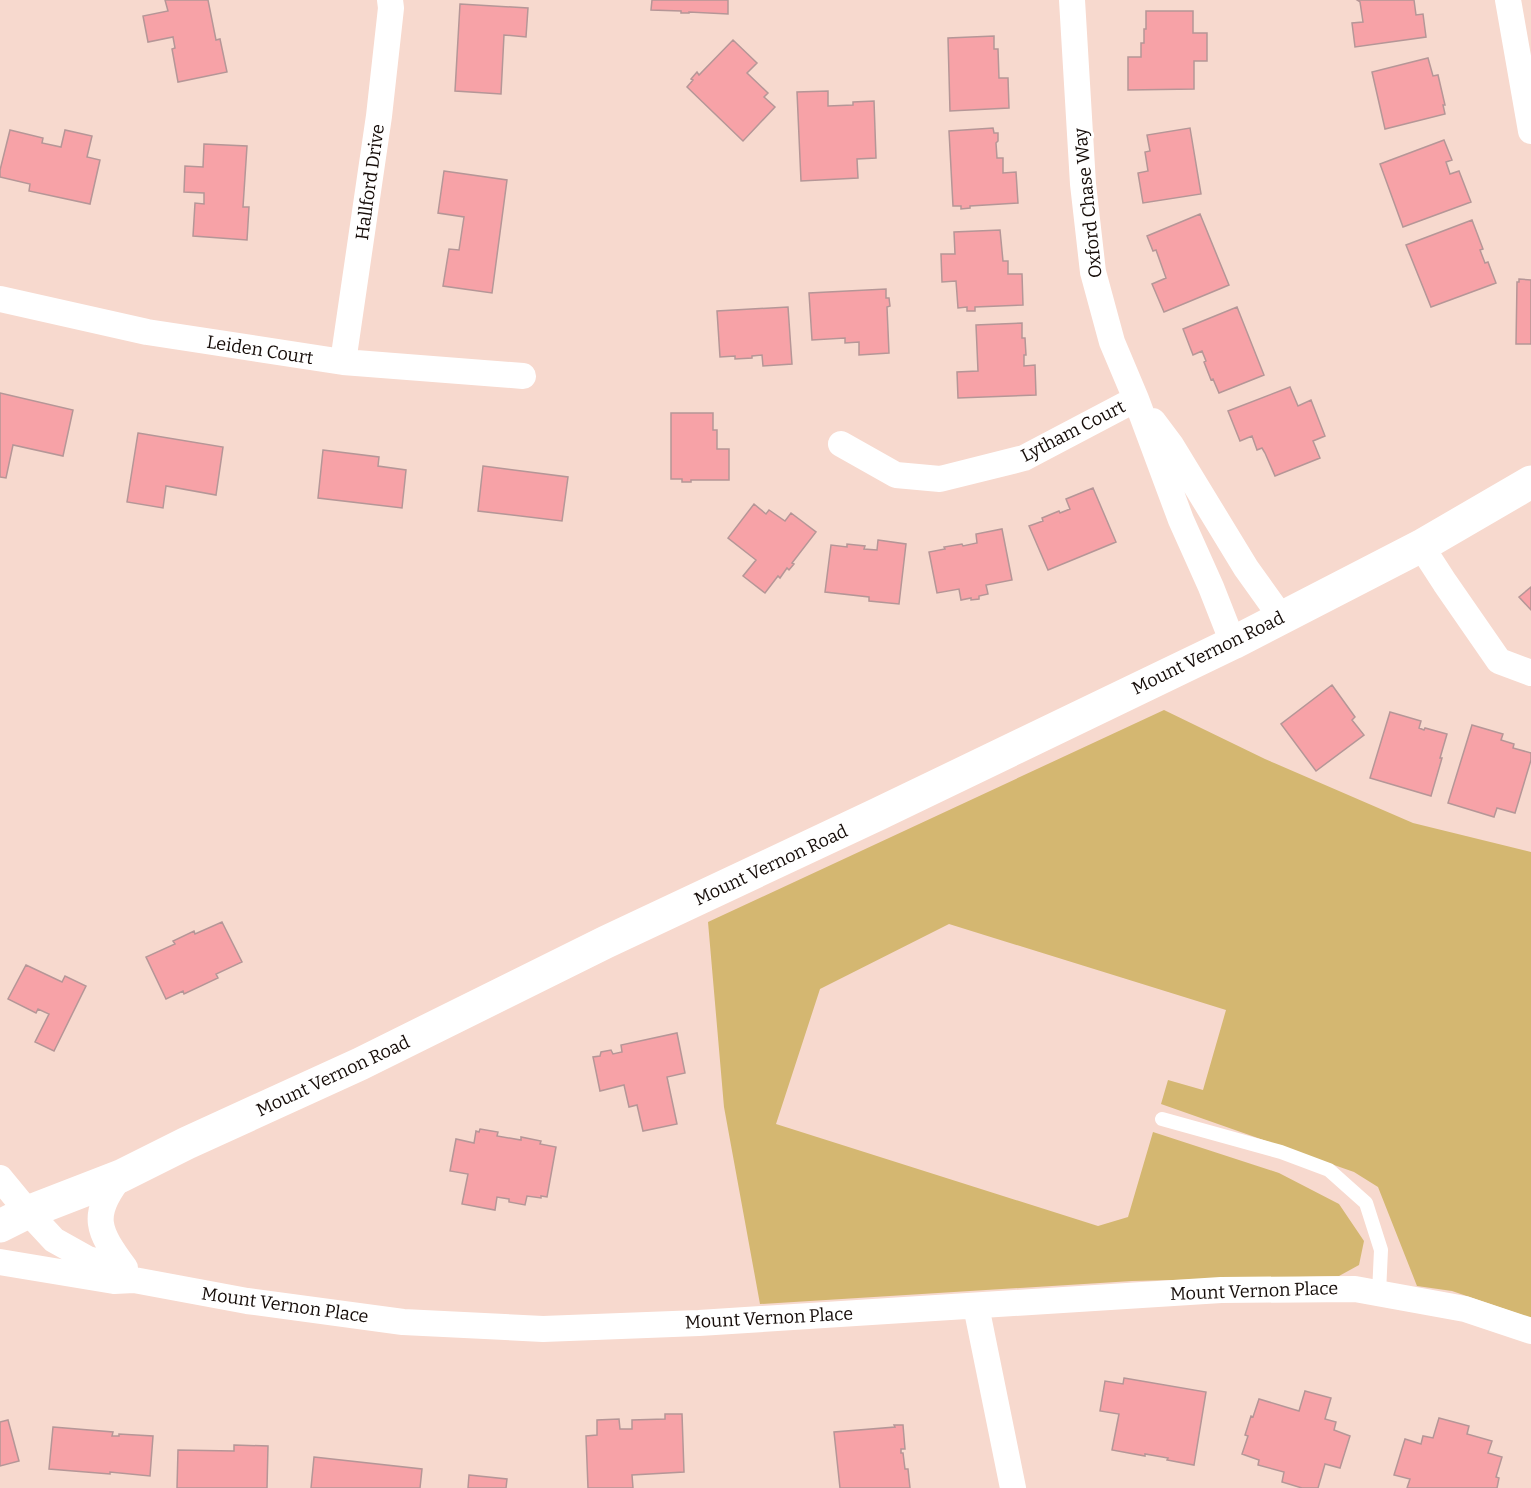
<svg xmlns="http://www.w3.org/2000/svg" width="1531" height="1488" viewBox="0 0 1531 1488" font-family="Bitter,serif">
<style>
.green{fill:#d4b771}
.building{fill:#f7a2a7;stroke:#b59697;stroke-width:1.5}
.lines{fill:none;stroke-linecap:round;stroke-linejoin:round}
.service{stroke:#fff;stroke-width:14}
.minor{stroke:#fff;stroke-width:26}
.secondary{stroke:#fff;stroke-width:33}
.labels{text-anchor:middle;dominant-baseline:central;stroke-width:6;stroke-linejoin:round;paint-order:stroke}
.street-label{font-size:18px;fill:#150c08;stroke:#fff}
</style>
<rect width="100%" height="100%" fill="#f7d9ce"/>
<!-- green -->
<path class="green" d="M1164 710 1265 759 1413 823 1531 852V1318L1452 1291 1417 1286 1378 1187 1354 1172 1161 1104 1168 1080 1203 1090 1226 1010 949 924 820 989 776 1124 1098 1226 1128 1217 1153 1132 1279 1173 1339 1204 1364 1241 1359 1265 1339 1276 1132 1281 760 1304 724 1107 708 922Z"/>
<!-- building -->
<path class="building" d="M165 0H208L216 40 220 39 227 72 178 82 172 49 175 48 173 37 148 42 143 16 168 11Z
M652 0H728V14L689 12V13H681V11L651 10Z
M1357 0H1414L1416 15 1423 14 1426 37 1355 47 1352 23 1363 22 1360 2Z
M460 4 528 8 526 37 504 35 501 94 455 91Z
M1146 11H1193V33H1207V61H1194V89L1128 90V57H1141V43H1144V29H1146Z
M994 36V49H998L999 78H1008L1009 108 950 111 948 38Z
M733 40 757 63 747 73 768 93 764 97 775 107 743 141 687 87 693 80 691 79 697 72 699 75Z
M1428 58 1433 76 1438 75 1445 105H1443L1445 114 1385 129 1372 72Z
M828 91V106L853 105V102L874 101 876 158 857 159 858 178 801 181 797 92Z
M993 128 994 133H998V141L996 143 997 158H1003V173L1016 172 1018 203 970 206V208L961 209V206H953L949 131Z
M1190 128 1201 194 1143 203 1138 173 1148 171 1145 152 1150 151 1147 135Z
M10 130 43 138 42 143 61 147 65 130 92 136 87 157 100 160 90 204 29 191 30 184 0 177V170Z
M1444 140 1452 160 1446 162 1450 174 1459 171 1471 202 1403 227 1380 164Z
M204 144 247 146 243 207H249L247 240 193 236 195 203 204 204V193L184 192 185 166 203 167Z
M444 171 507 180 492 293 443 286 449 249 459 250 464 217 438 213Z
M1200 214 1229 285 1164 312 1152 284 1166 278 1156 250 1153 251 1147 236Z
M1472 220 1483 249 1480 250 1485 263 1488 262 1496 283 1431 307 1406 245Z
M1000 230 1003 261H1008V274H1022L1023 305 975 307V311H967V307L958 308 956 281 942 282 941 254H955L954 232Z
M1519 279 1531 280V344H1516L1517 282H1519Z
M886 289V298H889L890 306 887 307 889 353 859 355V342L845 343V338L812 340 809 293Z
M788 307 792 364 763 366 762 355 752 356V358L735 359V356L720 357 717 311Z
M1237 307 1264 375 1219 393 1213 379 1211 380 1204 362 1206 361 1202 351 1193 355 1183 329Z
M1022 323V338H1025L1026 355H1024V366L1035 365 1036 395 958 398 957 372 978 371 976 325Z
M1290 387 1298 406 1311 400 1325 436 1313 441 1320 458 1275 476 1265 453 1262 448 1257 450 1252 436 1240 441 1228 411Z
M0 393 73 410 63 456 13 445 6 478 0 477Z
M671 413H713V430H717V449H729V480H691V482H682V479H671Z
M138 433 223 447 216 495 166 486 163 508 127 502Z
M323 450 379 457 378 466 406 470 402 508 318 498Z
M483 466 568 477 562 521 478 511Z
M1093 488 1116 542 1048 570 1029 526 1043 521 1042 518 1059 511 1060 513 1070 509 1066 499Z
M754 504 766 514 769 510 785 521 791 513 816 532 792 563 794 564 789 570 787 568 780 578 778 576 765 593 743 576 756 560 728 538Z
M1002 529 1012 580 986 585 988 594 979 596V599L971 600V598L961 600 959 589 937 593 929 552 945 549 944 547 962 544 963 546 977 543 976 534Z
M878 540 906 544 899 604 869 601V597L825 592 831 545 847 547V544L865 546 864 549 877 550Z
M1531 587V610L1519 597Z
M1332 685 1355 717 1352 720 1364 735 1316 771 1281 724Z
M1390 712 1421 721 1419 728 1424 730 1425 728 1447 734 1440 758H1442L1431 796 1370 778Z
M1472 725 1503 734 1501 740 1514 744 1513 748 1531 753V760L1515 813 1497 808 1494 817 1448 803Z
M222 922 242 962 216 974 218 978 184 994 183 991 166 999 146 957 175 944 173 941 194 931 195 934Z
M26 965 62 982 65 976 86 986 54 1051 35 1042 49 1014 38 1009 36 1013 8 999Z
M677 1033 685 1073 667 1077 677 1124 643 1131 637 1105 629 1107 624 1085 600 1091 593 1057 600 1056 601 1052 611 1050 613 1054 622 1052 621 1045Z
M480 1129 498 1132 497 1136 521 1140V1137L541 1141 540 1144 556 1147 547 1197 541 1196V1198L527 1196 525 1205 509 1202V1199L497 1197 495 1210 462 1204 468 1174 450 1171 456 1139 474 1143 476 1131 479 1132Z
M1124 1378 1206 1392 1194 1465 1167 1460 1168 1458 1145 1454V1456L1112 1450 1119 1414 1100 1411 1105 1381 1123 1384Z
M1305 1391 1331 1398 1325 1419 1336 1422 1334 1430 1350 1436 1340 1468 1325 1464 1318 1488H1302L1282 1482 1284 1472 1258 1465 1259 1460 1242 1454 1248 1436 1245 1435 1251 1416 1253 1417 1259 1399 1299 1411Z
M665 1414H682L684 1472 632 1475 633 1488H588L586 1436 597 1435V1420L619 1419 620 1429H632V1420L665 1419Z
M1439 1418 1469 1426 1467 1434 1492 1441 1488 1453 1502 1457 1496 1477 1499 1478 1497 1488H1407L1410 1479 1394 1475 1405 1439 1421 1444 1423 1436 1433 1438Z
M8 1420 19 1461 0 1466V1422Z
M894 1425H903L905 1449H901V1453H903L905 1469H908L910 1488H840L834 1432 895 1427Z
M53 1427 113 1432 112 1436H119V1434L153 1436 150 1476 110 1472V1474L49 1469Z
M234 1445 268 1446 267 1488H177L178 1450 234 1451Z
M314 1457 422 1469 420 1488H311Z
M469 1475 507 1479 506 1488H468Z"/>
<g class="lines">
<!-- service -->
<path class="service" d="M1162 1119 1281 1152 1329 1170 1366 1203 1381 1250 1379 1293"/>
<!-- minor -->
<path class="minor" d="M1072 0 1083 184 1093 272 1112 342 1136 399 1181 520 1211 587 1233 643
M1508 0 1531 131
M0 299 147 332 343 362 523 376
M343 362 379 116 391 8 390 0
M1153 421 1171 445 1246 568 1281 617
M841 444 896 475 940 479 1024 458 1136 399
M1421 546 1445 583 1499 661 1531 673
M121 1176C89 1216 98 1231 125 1268
M0 1178 28 1212 54 1240 88 1259 119 1267
M0 1262 114 1281 134 1280 247 1301 403 1322 543 1329 699 1323 1221 1290 1355 1289 1465 1309 1531 1331
M976 1306 1013 1488"/>
<!-- secondary -->
<path class="secondary" d="M0 1226 28 1212 121 1176 187 1143 360 1064 606 942 876 815 1233 643 1421 546 1531 482"/>
</g>
<g class="labels">
<!-- street labels -->
<g class="street-label">
<text transform="translate(370 182) rotate(-82)">Hallford Drive</text>
<text transform="translate(1088 203) rotate(-96)">Oxford Chase Way</text>
<text transform="translate(260 350) rotate(9)">Leiden Court</text>
<text transform="translate(1073 431) rotate(-27)">Lytham Court</text>
<text transform="translate(1208 653) rotate(-26)">Mount Vernon Road</text>
<text transform="translate(771 865) rotate(-25)">Mount Vernon Road</text>
<text transform="translate(333 1076) rotate(-25)">Mount Vernon Road</text>
<text transform="translate(1254 1291) rotate(-2)">Mount Vernon Place</text>
<text transform="translate(285 1305) rotate(8)">Mount Vernon Place</text>
<text transform="translate(769 1318) rotate(-3)">Mount Vernon Place</text>
</g>
</g>
</svg>
